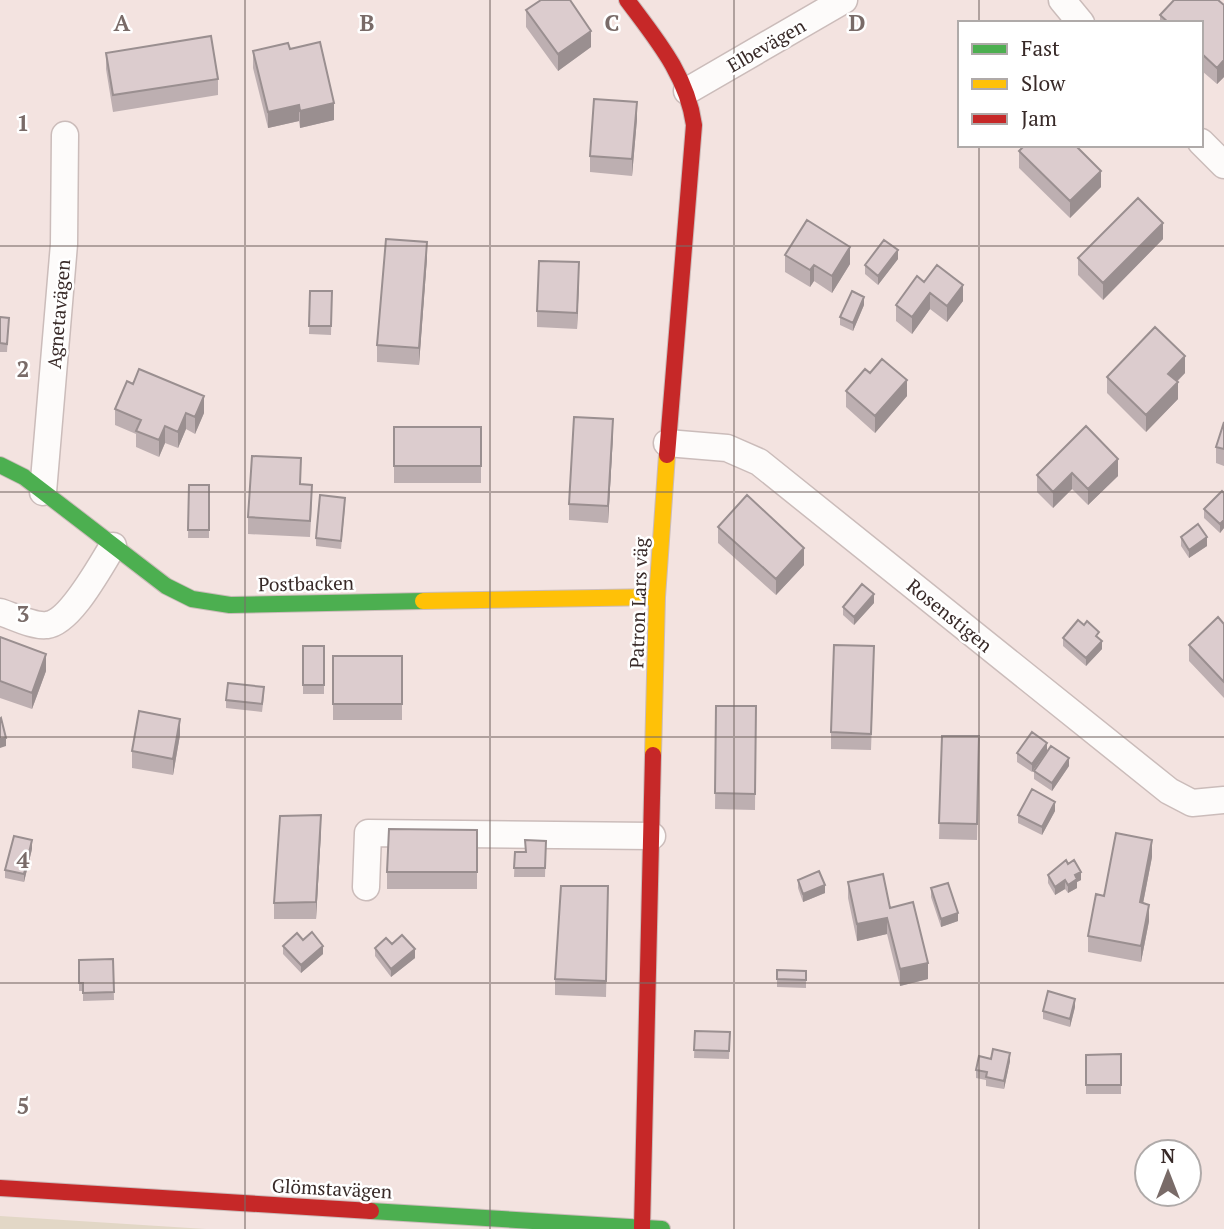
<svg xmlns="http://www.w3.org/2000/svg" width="1224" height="1229" viewBox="0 0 1224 1229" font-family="'PT Serif',serif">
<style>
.grass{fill:#e2d7c6}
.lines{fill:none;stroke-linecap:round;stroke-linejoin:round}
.street-casing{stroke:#cbbcba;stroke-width:29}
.fast-casing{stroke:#cbbcba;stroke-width:18}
.slow-casing{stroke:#cbbcba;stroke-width:18}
.jam-casing{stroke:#cbbcba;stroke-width:18}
.street{stroke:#fdfbfa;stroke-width:26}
.fast{stroke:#4caf50;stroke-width:16}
.slow{stroke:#ffc107;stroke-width:16}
.jam{stroke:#c62828;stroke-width:16}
.wall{fill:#bdafb1}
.shaded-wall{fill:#9a8f90}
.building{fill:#dcccce;stroke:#9a8f90;stroke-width:2}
.grid{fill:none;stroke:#796b68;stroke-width:2;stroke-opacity:0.55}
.labels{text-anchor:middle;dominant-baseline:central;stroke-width:5;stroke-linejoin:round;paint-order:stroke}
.street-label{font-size:19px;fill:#382a28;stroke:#fff}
.grid-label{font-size:23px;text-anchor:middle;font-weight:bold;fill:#796b68;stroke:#fff;stroke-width:5;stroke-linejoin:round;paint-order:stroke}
</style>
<rect width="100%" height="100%" fill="#f3e3e0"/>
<!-- grass -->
<path class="grass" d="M0 1216 206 1229H0Z"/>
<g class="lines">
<!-- street casing -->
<g class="street-casing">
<path id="street" d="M1062 0 1081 23
M687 91 844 0
M1201 142 1224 165
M667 443 727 448 759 462 1169 791 1192 803 1224 800
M43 492 64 244 65 135
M0 612C13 616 34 627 47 625 71 622 100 566 113 546
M366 887 368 833 652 836"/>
</g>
<!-- fast casing -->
<g class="fast-casing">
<path id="fast" d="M0 465 24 477 166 586 192 599 230 605 423 601
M371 1211 662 1229"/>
</g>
<!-- slow casing -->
<g class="slow-casing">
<path id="slow" d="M423 601 657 597
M653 755 657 597 667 455"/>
</g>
<!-- jam casing -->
<g class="jam-casing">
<path id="jam" d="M627 0C656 39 687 75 694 125L667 455
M0 1188 371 1211
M642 1228 653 755"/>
</g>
<!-- street -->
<use href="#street" class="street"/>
<!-- fast -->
<use href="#fast" class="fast"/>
<!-- slow -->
<use href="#slow" class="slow"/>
<!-- jam -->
<use href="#jam" class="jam"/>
</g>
<!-- wall -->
<path class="wall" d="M1224 5V77L1217 84 1202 71 1201 23H1160V15Z
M526 10 591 47 558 71 526 27Z
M290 49 334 120 300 128 299 121 268 128 253 68V51Z
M106 53 218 79V95L113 112 106 69Z
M637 119 632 176 590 172V156Z
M1019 151 1101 187 1070 218 1019 168Z
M1163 239 1103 300 1078 275V258Z
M785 255 850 264 832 293 814 281 810 287 785 272Z
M427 258 419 365 377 362V345Z
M898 259 878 285 865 274V265Z
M579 279 577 329 537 327V311Z
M924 282 963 301 947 322 930 309 912 334 896 321V305Z
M310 291H332L331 335 309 334Z
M864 305 853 331 840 325V317Z
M0 317 9 318 7 352H0Z
M870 373 907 396 875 433 846 407V391Z
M1185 373 1177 382 1178 399 1146 432 1107 393V377Z
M115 409 204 413 195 434 186 429 178 448 165 443 159 457 136 447V434L115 425Z
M1224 422V466L1216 463V447Z
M1086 426 1118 476 1088 505 1072 489 1053 508 1037 492V475Z
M394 427H481V483H394Z
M613 435 608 523 569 520V504Z
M301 484 312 501 310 537 248 534V517Z
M189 485H209V538H188Z
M1224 493V528L1220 533 1204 518V509Z
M345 506 341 549 316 546V538Z
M718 527 804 565 776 595 718 543Z
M1181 537 1207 546 1189 558 1181 546Z
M874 603 854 625 843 615V607Z
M1224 624V698L1189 661V645Z
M0 637 46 671 32 709 0 698Z
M1063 638 1099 639 1102 649 1086 666 1063 646Z
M303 646H324V694H303Z
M333 656H402V720H333Z
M874 663 871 750 831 749V732Z
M264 695 262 712 226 708V700Z
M716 706H756L755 810 715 809Z
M180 735 173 775 132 768V751Z
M942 736H979L977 840 939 839Z
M1047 751 1032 772 1017 762V753Z
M1069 766 1052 791 1034 779V771Z
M1055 811 1042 835 1018 823V815Z
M477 830V889H387V872Z
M321 831 316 919H274V903Z
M546 841 545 877H514L515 852H526Z
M32 849 24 882 5 878V870Z
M1152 857 1143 903 1149 921 1141 962 1088 952V936L1104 896Z
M1048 875 1081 880 1077 882V888L1068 893 1065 889 1055 895 1048 883Z
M798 880 825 893 803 902 798 888Z
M848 882 890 908 928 979 900 986 887 934 857 941 848 898Z
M931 888 958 921 941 927 931 897Z
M608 903 606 997 555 995V979Z
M303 940 323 954 301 973 283 954V946Z
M392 944 415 958 391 977 375 956V948Z
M113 959 114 1000 83 1001V991H79V960Z
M777 970 806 971V988L777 987Z
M1075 1007 1070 1027 1043 1019V1011Z
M695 1031 730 1032 729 1059 694 1058Z
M1121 1054V1094H1086V1055Z
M991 1059 1010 1061 1004 1089 986 1086V1080L976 1078V1070Z"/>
<!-- shaded-wall -->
<path class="shaded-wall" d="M591 31V47L558 71V54Z
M1224 60V77L1217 84V68Z
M637 102V119L632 176V159Z
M334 103V120L300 128V111Z
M299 105V121L268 128V112Z
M1101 171V187L1070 218V201Z
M1163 223V239L1103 300V283Z
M427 242V258L419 365V348Z
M850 247V264L832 293V276Z
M898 250V259L878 285V276Z
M579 262V279L577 329V313Z
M814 265V281L810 287V270Z
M963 285V301L947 322V306Z
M930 293V309L912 334V317Z
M864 297V305L853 331V323Z
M1185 356V373L1168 390V374Z
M907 380V396L875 433V416Z
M1178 382V399L1146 432V415Z
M204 396V413L195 434V417Z
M186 413V429L178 448V432Z
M613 419V435L608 523V506Z
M165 426V443L159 457V440Z
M1118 459V476L1088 505V489Z
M1072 473V489L1053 508V492Z
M1224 520V528L1220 533V524Z
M1207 537V546L1189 558V550Z
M804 548V565L776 595V579Z
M874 594V603L854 625V617Z
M1102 641V649L1086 666V658Z
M46 654V671L32 709V693Z
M180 719V735L173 775V759Z
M6 738V746L0 748V739Z
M1047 743V751L1032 772V764Z
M1069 758V766L1052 791V783Z
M1055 802V811L1042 835V827Z
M321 815V831L316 919V902Z
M32 840V849L24 882V874Z
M1152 840V857L1140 919V902Z
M1081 872V880L1077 882V888L1068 893V885L1075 875Z
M1065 880V889L1055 895V887Z
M825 885V893L803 902V894Z
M1149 905V921L1141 962V946Z
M958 913V921L941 927V919Z
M887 918V934L857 941V924Z
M323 946V954L301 973V965Z
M415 949V958L391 977V969Z
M928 963V979L900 986V969Z
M1075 999V1007L1070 1027V1019Z
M1010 1053V1061L1004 1089V1081Z"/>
<!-- building -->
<path class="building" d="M541 0H570L591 31 558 54 526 10Z
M1174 0H1218L1224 5V60L1217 68 1202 54 1201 55V23H1169L1160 15Z
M211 36 218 79 113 95 106 53Z
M320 42 334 103 300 111 299 105 268 112 253 51 288 43 290 49Z
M594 99 637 102 632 159 590 156Z
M1025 145H1075L1101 171 1070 201 1019 151Z
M1138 198 1163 223 1103 283 1078 258Z
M807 220 850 247 832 276 814 265 810 270 785 255Z
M386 239 427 242 419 348 377 345Z
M884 240 898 250 878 276 865 265Z
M539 261 579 262 577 313 537 311Z
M937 265 963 285 947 306 930 293 912 317 896 305 917 276 924 282Z
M310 291H332L331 326H309Z
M852 291 864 297 853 323 840 317Z
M0 317 9 318 7 344 0 343Z
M1155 327 1185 356 1168 374 1178 382 1146 415 1107 377Z
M882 359 907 380 875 416 846 391 865 369 870 373Z
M139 369 204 396 195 417 186 413 178 432 165 426 159 440 136 431 141 420 115 409 127 381 133 384Z
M574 417 613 419 608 506 569 504Z
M1224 422V449L1216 447Z
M1086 426 1118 459 1088 489 1072 473 1053 492 1037 475Z
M394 427H481V466H394Z
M252 456 301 458 300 484 312 485 310 521 248 517Z
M189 485H209V530H188Z
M1222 491 1224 493V520L1220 524 1204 509Z
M320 495 345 498 341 541 316 538Z
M747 495 804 548 776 579 718 527Z
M1198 524 1207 537 1189 550 1181 537Z
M862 584 874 594 854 617 843 607Z
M1218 617 1224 624V682L1189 645Z
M1078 620 1084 625 1087 621 1099 632 1096 636 1102 641 1086 658 1063 638Z
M0 637 46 654 32 693 0 681Z
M834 645 874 646 871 734 831 732Z
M303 646H324V685H303Z
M333 656H402V704H333Z
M228 683 264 687 262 704 226 700Z
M716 706H756L755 794 715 793Z
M139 711 180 719 173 759 132 751Z
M1 718 6 738 0 739V719Z
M1032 732 1047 743 1032 764 1017 753Z
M942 736H979L977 824 939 823Z
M1051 746 1069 758 1052 783 1034 771Z
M1032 789 1055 802 1042 827 1018 815Z
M321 815 316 902 274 903 280 816Z
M389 829 477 830V872H387Z
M1116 833 1152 840 1140 902 1149 905 1141 946 1088 936 1096 894 1104 896Z
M14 836 32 840 24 874 5 870Z
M525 840 546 841 545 868H514L515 852H526Z
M1066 860 1068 864 1074 860 1081 872 1075 875 1077 879 1068 885 1065 880 1055 887 1048 875Z
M819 871 825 885 803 894 798 880Z
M883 874 890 908 913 902 928 963 900 969 887 918 857 924 848 882Z
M948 883 958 913 941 919 931 888Z
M561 886H608L606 981 555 979Z
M312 932 323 946 301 965 283 946 297 933 303 940Z
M402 935 415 949 391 969 375 948 386 938 392 944Z
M113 959 114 992 83 993V983H79V960Z
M777 970 806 971V980L777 979Z
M1048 991 1075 999 1070 1019 1043 1011Z
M695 1031 730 1032 729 1051 694 1050Z
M993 1049 1010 1053 1004 1081 986 1077 987 1072 976 1070 979 1056 991 1059Z
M1121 1054V1085H1086V1055Z"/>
<!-- grid -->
<path class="grid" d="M245 0V1229M490 0V1229M734 0V1229M979 0V23M979 145V1229M0 246H1224M0 492H1224M0 737H1224M0 983H1224"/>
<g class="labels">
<!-- street labels -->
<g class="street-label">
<text transform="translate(766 45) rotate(-30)">Elbevägen</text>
<text transform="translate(58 314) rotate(-85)">Agnetavägen</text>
<text transform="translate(306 583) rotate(-1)">Postbacken</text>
<text transform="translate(638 603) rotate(-88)">Patron Lars väg</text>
<text transform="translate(950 615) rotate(39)">Rosenstigen</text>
<text transform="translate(332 1188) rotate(3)">Glömstavägen</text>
</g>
</g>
<g class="grid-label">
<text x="122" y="31">A</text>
<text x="367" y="31">B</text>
<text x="612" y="31">C</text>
<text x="857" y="31">D</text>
<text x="23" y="131">1</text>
<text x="23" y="377">2</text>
<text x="23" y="622">3</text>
<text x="23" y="868">4</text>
<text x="23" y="1114">5</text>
</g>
<!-- legend -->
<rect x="958" y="21" width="245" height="126" fill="#ffffff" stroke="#afaaa9" stroke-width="2"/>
<rect x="972" y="44" width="35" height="10" fill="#4caf50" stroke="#afaaa9" stroke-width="2"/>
<text x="1021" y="56" font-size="21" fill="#382a28">Fast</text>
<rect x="972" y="79" width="35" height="10" fill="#ffc107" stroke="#afaaa9" stroke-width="2"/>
<text x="1021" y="91" font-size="21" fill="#382a28">Slow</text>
<rect x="972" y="114" width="35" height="10" fill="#c62828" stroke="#afaaa9" stroke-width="2"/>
<text x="1021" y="126" font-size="21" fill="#382a28">Jam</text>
<!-- north arrow -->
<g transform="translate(1168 1173)"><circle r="33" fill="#ffffff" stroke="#afaaa9" stroke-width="2"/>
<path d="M0-5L12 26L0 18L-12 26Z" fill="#796b68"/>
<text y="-10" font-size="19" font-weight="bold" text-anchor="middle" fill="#382a28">N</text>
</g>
</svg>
